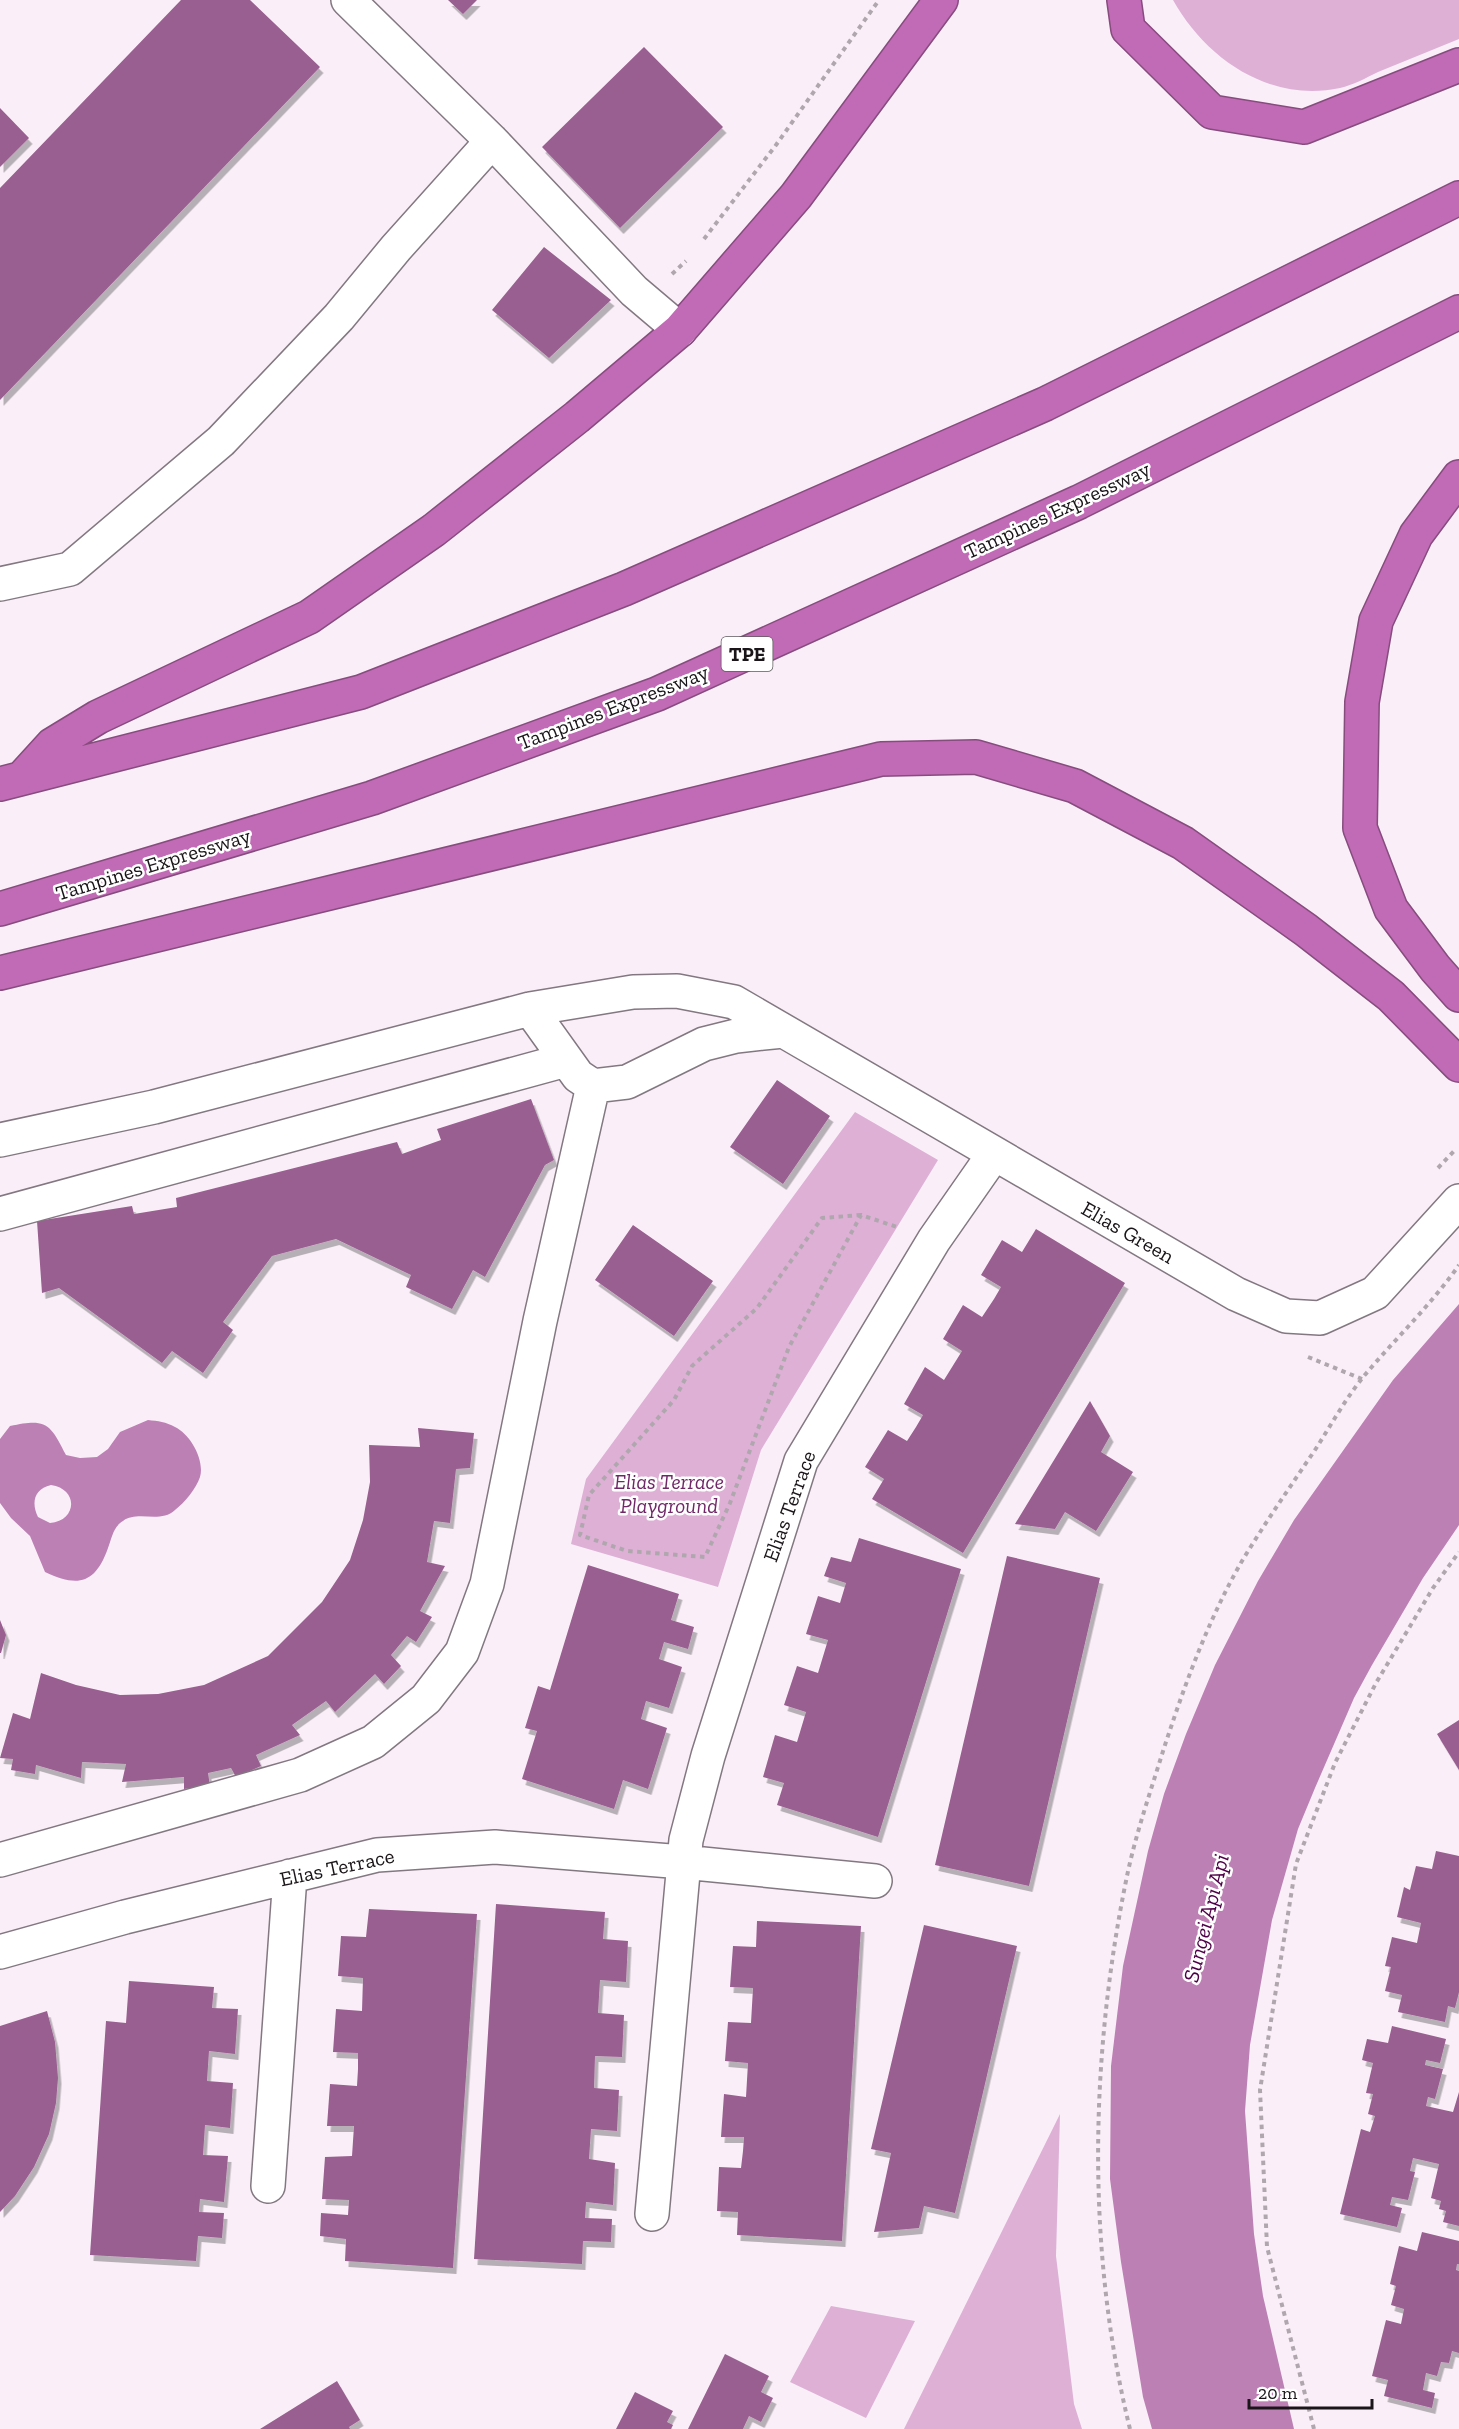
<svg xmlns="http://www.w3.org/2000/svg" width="1459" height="2429" viewBox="0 0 1459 2429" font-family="'Zilla Slab',serif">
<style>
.green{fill:#deb0d6}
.water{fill:#bd80b4;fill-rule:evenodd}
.building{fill:#995f90;filter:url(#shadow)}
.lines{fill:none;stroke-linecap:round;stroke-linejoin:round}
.minor-casing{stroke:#837881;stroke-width:36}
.highway-casing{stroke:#864c7e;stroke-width:36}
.path{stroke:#b0a7ae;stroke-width:4;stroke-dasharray:4.5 4.5;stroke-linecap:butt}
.minor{stroke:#fff;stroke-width:33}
.highway{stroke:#c16ab5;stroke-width:33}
.labels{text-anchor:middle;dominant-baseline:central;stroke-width:5;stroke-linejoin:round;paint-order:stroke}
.shield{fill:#fff;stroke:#5e5b5d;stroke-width:1.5}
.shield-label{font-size:20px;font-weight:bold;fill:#191518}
.street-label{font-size:21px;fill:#191518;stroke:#fff}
.park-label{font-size:21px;font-style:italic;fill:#702768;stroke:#fff}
.water-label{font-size:22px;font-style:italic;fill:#4e0148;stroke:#fff}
</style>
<defs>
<filter id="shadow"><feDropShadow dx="3.5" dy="6" stdDeviation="0" flood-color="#0004"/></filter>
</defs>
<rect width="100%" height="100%" fill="#faeff8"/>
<!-- green -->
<path class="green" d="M1173 0H1459V39C1432 50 1405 61 1378 72 1366 78 1353 85 1340 88 1270 103 1206 59 1173 0Z
M855 1112 938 1160 761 1450 718 1587 571 1544 586 1479Z
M1060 2114 1056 2256 1074 2404 1082 2429H904Z
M831 2306 915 2321 866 2418 790 2382Z"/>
<!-- water -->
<path class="water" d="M1459 1304V1525L1423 1578 1372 1665 1354 1698 1315 1788 1298 1829 1272 1920 1250 2045 1245 2111 1254 2234 1263 2296 1294 2429H1152L1143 2397 1121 2262 1110 2179 1111 2066 1123 1966 1148 1851 1164 1794 1186 1734 1215 1665 1258 1581 1294 1520 1393 1380Z
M148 1420C158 1421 166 1422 175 1427 190 1434 205 1460 200 1477 196 1489 185 1502 175 1510 160 1524 138 1510 123 1521 113 1527 112 1538 108 1548 95 1585 77 1587 45 1572L30 1536 11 1518 0 1503V1439L10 1426C46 1418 50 1423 66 1455L80 1458 97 1457 108 1449 120 1432ZM51 1485C79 1489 77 1521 50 1523L38 1517C31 1503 34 1489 51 1485Z"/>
<!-- building -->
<path class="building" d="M181 0H250L320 67 0 400V188Z
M448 0H477L463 14Z
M644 47 723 127 620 228 542 147Z
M0 108 29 138 0 167Z
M544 247 611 300 549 358 492 310Z
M777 1080 830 1116 783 1184 730 1147Z
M531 1099 554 1160 545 1165 485 1277 473 1270 452 1309 406 1287 411 1275 336 1239 272 1256 223 1322 233 1330 203 1373 172 1351 162 1363 59 1288 42 1293 37 1221 132 1206 134 1214 177 1207 176 1198 397 1142 402 1154 441 1140 437 1129Z
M633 1225 713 1281 674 1336 595 1280Z
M1036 1229 1125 1283 963 1553 872 1499 884 1479 865 1467 888 1430 907 1441 916 1427 923 1415 904 1404 925 1367 944 1380 962 1351 943 1339 963 1305 982 1317 994 1299 1001 1287 981 1275 1002 1240 1022 1252Z
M1090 1401 1110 1436 1101 1452 1133 1472 1096 1531 1065 1512 1055 1529 1015 1524Z
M418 1428 474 1433 470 1468 456 1469 450 1523 434 1521 427 1562 445 1566 420 1611 432 1617 416 1642 407 1636 391 1655 401 1666 384 1684 375 1674 335 1712 326 1701 292 1725 300 1735 256 1755 261 1766 236 1777 231 1768 208 1773 210 1786 184 1789V1777L122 1782 126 1764 82 1762 81 1778 36 1765 35 1774 11 1770 13 1759 0 1758 13 1713 30 1719 41 1673 76 1685 120 1695 158 1694 204 1685 268 1656 322 1602 350 1560 363 1520 370 1482 369 1445 420 1447Z
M859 1538 961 1569 878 1837 777 1805 784 1783 763 1777 775 1735 797 1742 806 1712 784 1705 797 1666 818 1673 828 1640 806 1634 818 1596 840 1603 846 1583 824 1576 831 1557 851 1562Z
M1007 1556 1100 1578 1029 1886 935 1865Z
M588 1565 679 1594 671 1620 694 1627 688 1649 664 1642 659 1659 682 1667 669 1708 646 1701 641 1719 667 1728 648 1789 623 1780 614 1809 522 1779 537 1731 525 1728 538 1686 550 1690Z
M0 1620 6 1635 1 1653H0Z
M1459 1720V1770L1437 1734Z
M1436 1851 1459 1856V1992L1455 2008 1448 2006 1445 2022 1398 2012 1402 1995 1385 1991 1391 1967 1385 1966 1392 1937 1417 1943 1421 1923 1397 1917 1404 1887 1410 1890 1416 1866 1432 1869Z
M496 1904 605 1912 603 1939 628 1941 626 1982 600 1980 598 2013 624 2015 622 2057 595 2056 594 2088 619 2090 617 2131 591 2129 589 2159 615 2163 613 2205 586 2202 585 2218 612 2219 611 2242 583 2241 582 2264 474 2259Z
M369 1909 477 1914 453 2268 345 2261 346 2239 320 2236 321 2213 348 2215 349 2200 322 2199 325 2157 352 2156 354 2126H327L330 2084 357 2086 358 2069V2053L333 2052 336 2009 362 2011 363 1978 338 1976 341 1936 366 1937Z
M757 1921 861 1926 842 2241 737 2235 738 2212 717 2211 719 2167 741 2168 743 2151 744 2137H721L724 2094 746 2097 748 2063 725 2061 728 2022 751 2023 753 1988 730 1987 733 1946 756 1947Z
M924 1925 1017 1946 955 2213 924 2206 919 2228 874 2232 891 2153 871 2149Z
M129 1981 214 1987 212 2008 238 2009 235 2054 209 2051 207 2081 233 2083 230 2128 205 2125 203 2155 228 2156 224 2202 200 2199 199 2212 224 2213 222 2238 198 2236 196 2261 90 2255 106 2021 126 2023Z
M47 2011 55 2042 58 2078 56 2103 49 2134 34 2167 15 2196 0 2212V2026Z
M1392 2026 1446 2039 1440 2063 1426 2060 1425 2065 1443 2069 1435 2099 1428 2097 1426 2106 1453 2112 1459 2092V2226L1443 2222 1446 2211 1439 2209 1441 2201 1431 2198 1439 2164 1413 2158 1410 2171 1415 2172 1408 2200 1392 2197 1390 2205 1402 2208 1397 2227 1340 2214 1361 2129 1370 2132 1375 2116 1368 2114 1373 2094 1366 2093 1373 2063 1362 2060 1367 2039 1388 2043Z
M1422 2232 1459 2241V2264H1457L1456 2270 1459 2271V2353L1452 2351 1449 2363 1441 2362 1437 2376 1426 2373 1423 2390 1435 2393 1432 2408 1384 2396 1388 2380 1372 2376 1386 2320 1401 2324 1404 2309 1391 2305 1396 2286 1390 2284 1399 2246 1417 2251Z
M725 2354 769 2376 761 2392 773 2398 761 2422 749 2416 743 2429H688Z
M337 2381 360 2420 349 2427 350 2429H260Z
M635 2392 673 2411 667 2422 673 2425 671 2429H616Z"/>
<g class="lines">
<!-- minor casing -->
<g class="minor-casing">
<path id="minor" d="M348 0 492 141
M0 584 70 569 221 441 339 317 396 248 492 141 634 291 680 330
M530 1009 578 1076 593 1086 627 1082 704 1044 736 1036 783 1031
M0 1140 154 1107 530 1009 633 992 677 991 734 1002 1236 1294 1286 1316 1320 1318 1375 1293 1459 1201
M0 1214 566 1060
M0 1860 300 1775 373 1742 426 1699 462 1652 487 1584 540 1321 593 1086
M0 1952 125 1917 377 1855 495 1847 683 1862 875 1881
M268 2186 290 1876
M652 2214 686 1840 708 1756 801 1461 934 1240 994 1154"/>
</g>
<!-- highway casing -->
<g class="highway-casing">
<path id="highway" d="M1124 0 1128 29 1212 112 1304 127 1459 65
M1459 477 1416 535 1376 621 1362 702 1360 828 1391 909 1435 968 1459 995
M22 778 52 745 98 717 309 617 434 530 577 417 680 330 796 196 941 0
M0 784 361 692 624 589 1045 404 1459 198
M0 909 372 798 657 694 1079 502 1459 312
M0 973 881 759 976 757 1075 786 1183 843 1306 930 1391 996 1459 1065"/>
</g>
<!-- path -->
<path class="path" d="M704 239 776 145 879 0
M672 274 686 261
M1438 1168 1456 1149
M861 1215 822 1218 757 1308 692 1366 674 1400 589 1495 580 1535 627 1551 705 1557 730 1503 789 1347 861 1215 897 1227
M1308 1357 1362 1379
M1130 2429C1086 2251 1090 2055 1127 1876 1136 1833 1151 1790 1164 1748 1185 1684 1208 1620 1242 1561 1265 1523 1290 1487 1315 1450 1331 1425 1346 1398 1364 1376 1395 1339 1431 1305 1459 1265
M1314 2429 1267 2247 1260 2090 1296 1864 1335 1763 1376 1683 1433 1588 1459 1552"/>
<!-- minor -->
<use href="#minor" class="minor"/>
<!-- highway -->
<use href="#highway" class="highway"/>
</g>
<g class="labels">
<!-- shield labels -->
<rect class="shield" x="721.5" y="637" width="51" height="34" rx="4.5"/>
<g class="shield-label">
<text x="747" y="654">TPE</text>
</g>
<!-- street labels -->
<g class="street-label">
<text transform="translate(1057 510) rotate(-25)">Tampines Expressway</text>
<text transform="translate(613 707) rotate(-21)">Tampines Expressway</text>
<text transform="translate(153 864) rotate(-17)">Tampines Expressway</text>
<text transform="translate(1128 1232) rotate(30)">Elias Green</text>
<text transform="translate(789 1506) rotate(-70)">Elias Terrace</text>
<text transform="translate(337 1867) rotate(-12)">Elias Terrace</text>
</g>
<!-- park labels -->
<g class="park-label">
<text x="669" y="1481">Elias Terrace<tspan x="669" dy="24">Playground</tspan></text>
</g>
<!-- water labels -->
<g class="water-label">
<text transform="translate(1206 1918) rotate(-76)">Sungei Api Api</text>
</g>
</g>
<!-- scale -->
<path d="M1249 2399v9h123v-9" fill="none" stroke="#191518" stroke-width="3"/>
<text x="1258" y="2399" font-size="18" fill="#191518" stroke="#ffffff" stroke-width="4.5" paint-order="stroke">20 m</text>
</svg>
